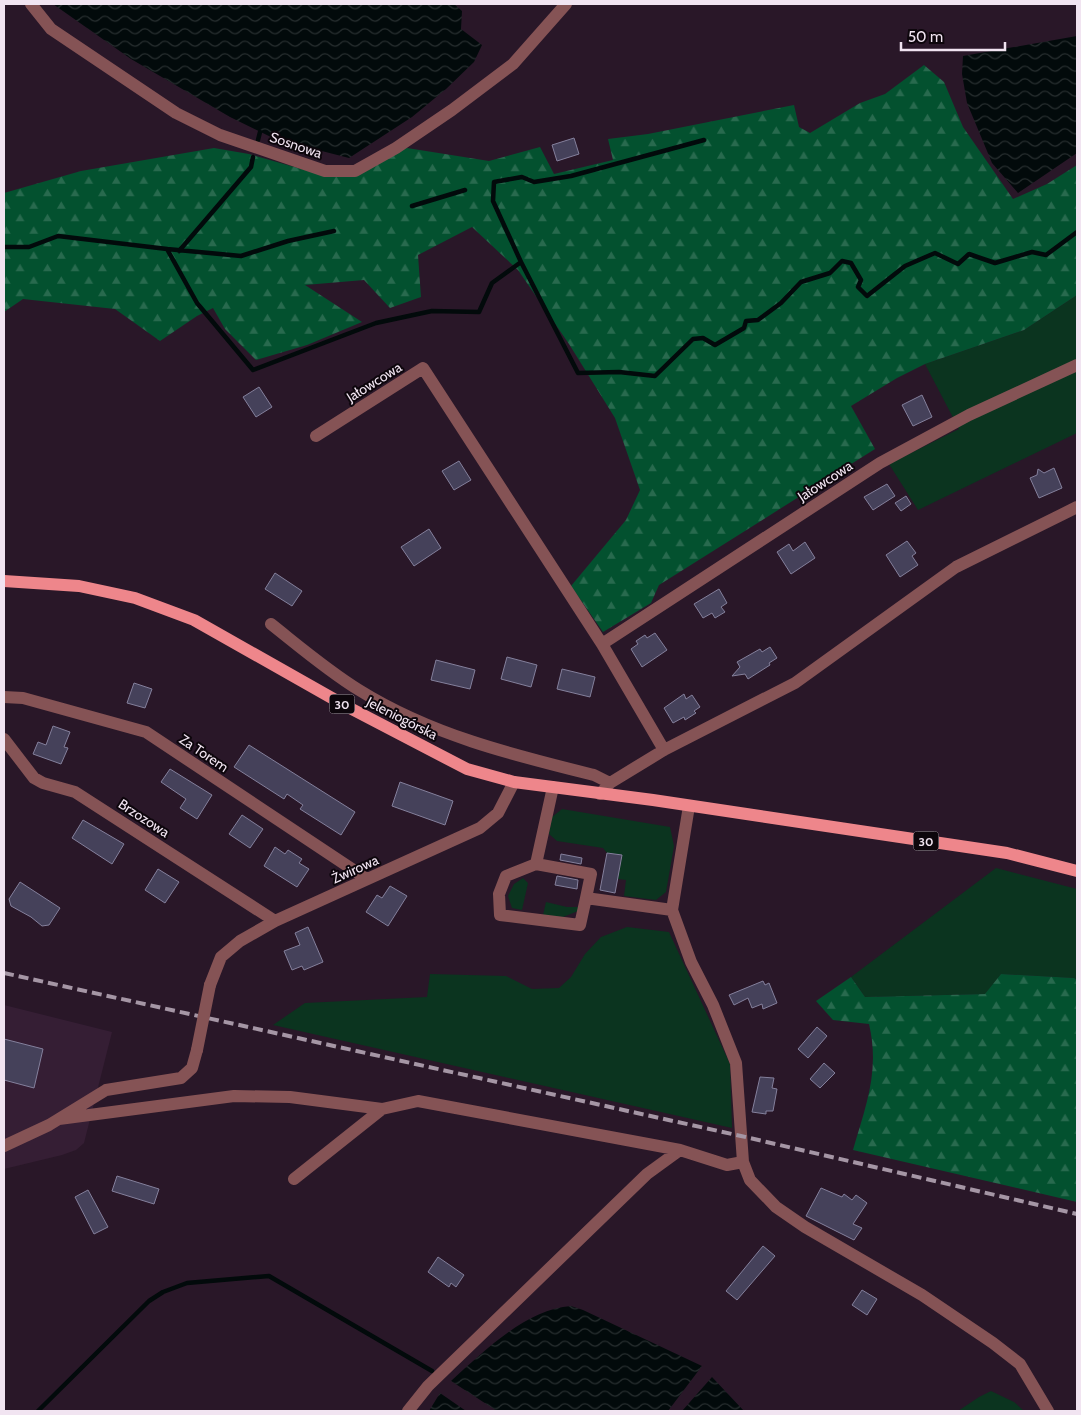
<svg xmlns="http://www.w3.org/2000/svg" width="1081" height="1415" viewBox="0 0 1081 1415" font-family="Cabin,sans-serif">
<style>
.built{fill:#351e34}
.grass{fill:#0b341f}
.forest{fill:url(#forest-firs)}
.water{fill:url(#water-waves)}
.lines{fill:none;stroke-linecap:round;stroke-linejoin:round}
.stream{stroke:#020a0b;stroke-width:4.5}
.building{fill:#45415a;stroke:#84809c}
.minor{stroke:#855355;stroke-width:12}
.major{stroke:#ee868b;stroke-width:12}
.rail{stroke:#a596a5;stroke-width:4;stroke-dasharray:10 5;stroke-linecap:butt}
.minor-bridge{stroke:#855355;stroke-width:12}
.labels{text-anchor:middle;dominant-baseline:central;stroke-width:4;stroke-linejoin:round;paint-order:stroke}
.shield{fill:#0d060c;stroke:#ada1ac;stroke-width:1}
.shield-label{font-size:12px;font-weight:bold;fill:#f1e4f1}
.street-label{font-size:14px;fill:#f1e4f1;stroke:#0d060c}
</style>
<defs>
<pattern id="forest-firs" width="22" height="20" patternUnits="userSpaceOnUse" patternTransform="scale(1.25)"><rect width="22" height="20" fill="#03512f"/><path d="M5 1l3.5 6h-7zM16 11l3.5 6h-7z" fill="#286a4e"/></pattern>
<pattern id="water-waves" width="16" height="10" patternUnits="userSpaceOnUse" patternTransform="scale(1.25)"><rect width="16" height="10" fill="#020a0b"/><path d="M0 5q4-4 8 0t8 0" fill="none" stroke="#272e2f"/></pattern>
</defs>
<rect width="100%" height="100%" fill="#291728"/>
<!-- built -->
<path class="built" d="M4 1005 112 1032 84 1143 76 1150 62 1155 4 1169Z"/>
<!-- grass -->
<path class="grass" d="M1077 295V433L918 510 889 464 959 429 925 364 1024 330Z
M562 809 670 827 674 846 666 892 656 900 624 896 626 880 618 879 622 855 607 853 603 848 557 841 549 834 552 817Z
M996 868 1077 889V980L1074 978 1001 974 986 994 865 997 851 977Z
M523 878 528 883 522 910 512 908 508 896 514 884Z
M546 902 567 907H578V911L563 917 543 915Z
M627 927 669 932 730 1064 732 1128 273 1025 305 1003 427 997 430 974 506 976 532 989 559 988 571 977 585 954 601 937Z
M991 1391 1014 1402 1024 1411H958L979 1397Z"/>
<!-- forest -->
<path class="forest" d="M924 65 944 82 963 127 1013 199 1047 184 1077 165V295L1024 330 925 364 897 378 851 406 875 449 659 585 651 603 603 632 571 586 626 520 640 490 615 418 569 344 518 270 472 227 418 255 421 297 390 308 364 280 305 285 362 322 307 345 256 360 225 329 213 308 197 316 160 341 115 309 23 299 4 312V193L81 171 214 148 249 154 326 176 407 148 489 161 540 147 554 174 613 160 608 139 648 134 794 105 799 127 810 133 860 103 885 94Z
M1001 974 1074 978 1077 980V1202L853 1150C866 1105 880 1071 869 1024L833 1020 816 1001 851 977 865 997 985 994Z"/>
<!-- water -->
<path class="water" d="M53 4H454L462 11 461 29 482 45 474 62 446 89 412 117 349 158 275 139 230 117 131 59Z
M1077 36V153L1018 193 992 163 967 103 962 74 963 56Z
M571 1306 583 1310 702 1366 668 1411H497L451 1381C483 1352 526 1309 571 1306Z
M712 1377 744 1411H682Z
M440 1393 466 1411H429Z"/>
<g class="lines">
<!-- stream -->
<path class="stream" d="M258 140 260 132
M412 206 465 190
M4 247H29L58 236 167 249 197 303 253 370 376 323 432 311 479 312 492 283 521 262 578 373 619 372 655 376 693 339 703 338 715 345 744 328 746 321 758 320 781 303 801 282 830 273 842 261 851 263 861 280 858 287 867 296 905 266 935 253 958 264 969 254 995 263 1032 252 1046 255 1077 232
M167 249 241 256 288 241 334 231
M179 251 251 167 253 157
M521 262 493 201 494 182 522 177 534 182 571 176 704 140
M38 1411 149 1301 163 1292 187 1283 269 1276 432 1371"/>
</g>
<!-- building -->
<path class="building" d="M574 138 579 154 557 161 552 145Z
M259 387 272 407 256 417 243 397Z
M922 395 932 417 913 426 902 405Z
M459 461 471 480 454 490 442 471Z
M1054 468 1062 488 1039 498 1030 478 1037 475 1038 469 1044 473Z
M887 484 895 496 873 510 864 497Z
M906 496 911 504 901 511 895 503Z
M429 529 441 548 414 566 401 547Z
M907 541 916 553 912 556 918 565 900 577 886 555Z
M805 542 815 558 791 574 777 552 789 544 793 551Z
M275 573 302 591 292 606 265 589Z
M719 589 727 603 721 607 725 612 715 618 712 613 703 618 694 604Z
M655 633 667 650 642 667 631 649 638 644 636 641 645 635 647 638Z
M770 647 777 658 769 663 770 665 748 679 745 674 732 676 740 667 737 662 760 649 762 652Z
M507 657 537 665 531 687 501 679Z
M436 660 475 670 470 689 431 680Z
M562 669 595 677 590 697 557 689Z
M134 683 152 689 145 708 127 703Z
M684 694 686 699 692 695 700 707 694 711 696 713 685 720 684 717 673 723 664 708Z
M53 726 70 732 64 747 68 748 61 764 33 754 38 742 46 745Z
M249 745 355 812 341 835 300 809 303 805 287 794 284 799 234 767Z
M170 769 212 795 197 819 180 808 186 799 161 782Z
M400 782 453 801 445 825 392 806Z
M242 815 263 829 250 848 229 834Z
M83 820 124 844 112 864 72 838Z
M275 847 285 854 288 850 302 859 299 863 309 869 297 887 264 866Z
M607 853 622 855 615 893 600 890Z
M561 854 582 858 581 864 560 860Z
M158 869 179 882 165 903 145 890Z
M557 876 578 880 577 889 555 885Z
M20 882 60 908 49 925 42 926 31 917 11 906 9 899Z
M390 886 407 896 388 926 366 912 377 895 382 898Z
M308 927 323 962 304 970 302 966 292 970 284 951 300 945 295 933Z
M763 981 765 985 769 983 777 1003 763 1009 762 1004 752 1008 748 998 734 1005 729 995Z
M817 1027 827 1036 808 1058 798 1049Z
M4 1039 43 1049 34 1088 4 1080Z
M824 1063 835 1073 820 1088 810 1079Z
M760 1077 774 1078 772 1088 777 1089 773 1111H766V1114L752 1112Z
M117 1176 159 1189 154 1204 112 1191Z
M821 1188 842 1197 844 1194 852 1200 856 1195 867 1203 853 1224 862 1228 854 1240 806 1216Z
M88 1190 108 1227 94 1234 75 1197Z
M763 1246 775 1256 737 1300 726 1291Z
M438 1257 464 1275 456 1287 451 1283 449 1287 428 1272Z
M862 1290 877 1299 867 1315 852 1305Z"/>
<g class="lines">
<!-- minor -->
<path class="minor" d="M31 4 51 29 176 113 220 135 325 171H355L396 148 452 110 513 64 566 4
M316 436 423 368 602 644
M271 624C300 647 328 671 359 690 431 735 513 755 594 775L610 783
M4 697 23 698 146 732 367 879
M4 739 34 778 43 783 75 792 275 921
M664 750 602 644 880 463 969 415 1077 365
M553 787 536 864 591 874 586 898 672 910
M600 794 610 783 664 750 795 683 956 567 1077 507
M689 806 672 910 691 962 713 1005 736 1063 743 1162 750 1180 776 1207 805 1227 922 1295 993 1343 1020 1364 1048 1411
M536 864 506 876 499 894 500 915 580 925 586 898
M210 985 221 957 240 941 275 921 480 828 498 813 514 782
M59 1119 234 1096 290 1097 382 1109
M4 1146 49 1125 106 1090 181 1078 192 1068 197 1050
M294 1179 382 1109 418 1101 680 1150
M408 1411 428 1386 647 1174 680 1150 727 1165 743 1162"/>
<!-- major -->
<path class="major" d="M4 581 79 586 135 598 194 620 346 706 467 769 514 782 653 800 1007 853 1077 871"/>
<!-- rail -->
<path class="rail" d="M4 973 741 1136 1077 1214"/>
<!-- minor-bridge -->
<path class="minor-bridge" d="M197 1050 210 985"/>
</g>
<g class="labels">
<!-- shield labels -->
<g class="shield">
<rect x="329.5" y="694.5" width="25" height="19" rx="4"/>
<rect x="913.5" y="831.5" width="25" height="19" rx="4"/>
</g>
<g class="shield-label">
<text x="342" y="704">30</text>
<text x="926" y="841">30</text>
</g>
<!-- street labels -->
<g class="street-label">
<text transform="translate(296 145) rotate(19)">Sosnowa</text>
<text transform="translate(374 382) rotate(-32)">Jałowcowa</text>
<text transform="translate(825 481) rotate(-33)">Jałowcowa</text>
<text transform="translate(402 718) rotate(27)">Jeleniogórska</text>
<text transform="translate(204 753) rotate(34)">Za Torem</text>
<text transform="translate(144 818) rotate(33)">Brzozowa</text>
<text transform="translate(355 869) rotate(-24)">Żwirowa</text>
</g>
</g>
<!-- border -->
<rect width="1081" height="1415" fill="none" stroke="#f1e4f1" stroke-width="10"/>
<!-- scale -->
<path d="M901 42v8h104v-8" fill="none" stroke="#f1e4f1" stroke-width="2.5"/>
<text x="908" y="42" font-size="15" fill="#f1e4f1" stroke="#0d060c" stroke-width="4" paint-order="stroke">50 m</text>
</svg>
